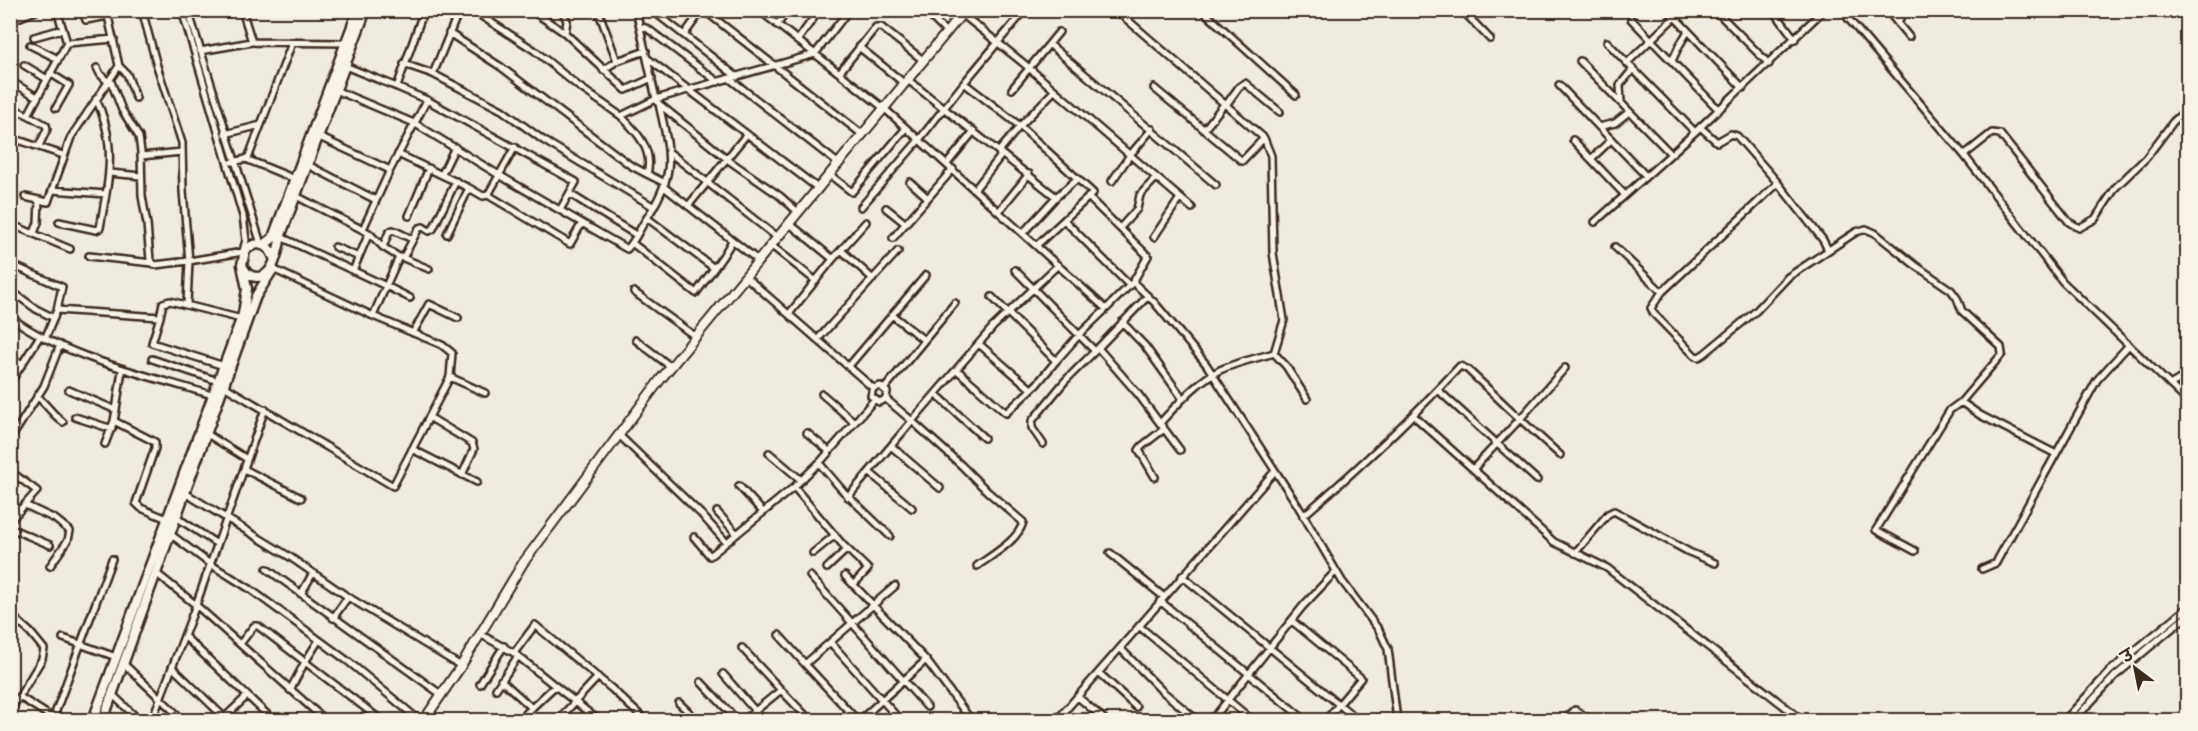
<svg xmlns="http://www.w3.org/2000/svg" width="2198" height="731" viewBox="0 0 2198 731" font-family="'Indie Flower','Playpen Sans Deva',sans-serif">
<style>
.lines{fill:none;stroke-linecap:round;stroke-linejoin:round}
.street-casing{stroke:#3b2a1e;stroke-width:10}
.secondary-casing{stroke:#3b2a1e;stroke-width:12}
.primary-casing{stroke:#3b2a1e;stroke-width:13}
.street{stroke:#f7f3e8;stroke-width:5}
.secondary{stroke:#f7f3e8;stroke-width:8}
.primary{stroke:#f7f3e8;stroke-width:8}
</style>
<rect width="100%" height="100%" fill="#efebe0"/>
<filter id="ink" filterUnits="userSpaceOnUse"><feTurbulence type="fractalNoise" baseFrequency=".0167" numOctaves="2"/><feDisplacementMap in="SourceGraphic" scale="12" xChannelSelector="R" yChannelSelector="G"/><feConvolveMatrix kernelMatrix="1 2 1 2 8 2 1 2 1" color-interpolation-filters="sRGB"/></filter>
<g filter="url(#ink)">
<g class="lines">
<!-- street casing -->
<g class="street-casing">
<path id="street" d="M57 10 67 43 114 39
M82 10 86 20 108 16
M182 10 243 216 246 240 243 251
M188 10 261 244
M531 10 565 33 626 90 652 78
M562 10 567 21 565 33
M598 10 617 61
M636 10 656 99 815 54 849 10
M652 10 684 35
M702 10 684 35 737 77
M704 10 863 135
M759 10 885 109 1106 309 1133 282 1154 302 1206 364 1298 506 1342 581 1379 630 1388 649 1397 720
M809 10 815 16 819 10
M924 10 947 33
M1025 10 964 83 1020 126 1093 193 1037 245
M1116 10 1264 138 1242 161 1154 88
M1202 10 1296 95
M1462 10 1490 39
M1668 10 1743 88
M1682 10 1627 63 1695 132 1824 10
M1715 10 1769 64
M1773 10 1795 39
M1841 10 1964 155 2063 282 2188 402
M1887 10 1909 37
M962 14 1022 62 1130 155 1112 181
M1631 19 1719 110
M10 21 38 10
M1898 24 1903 10
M777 25 788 10
M640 26 648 29 718 82
M449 33 501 67 630 165 647 174
M34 37 63 29
M797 41 815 16
M252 42 346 43
M1607 42 1627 63
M1049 44 1216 185
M30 45 58 59
M859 47 905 84
M200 51 252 42 242 10
M647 58 819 189
M10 61 13 64
M1580 61 1671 154 1695 132
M1672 61 1679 46 1688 31
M404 64 433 74 502 110 543 140 654 207
M24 65 47 79
M119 66 127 74 136 98
M345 66 397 87 424 10
M97 68 100 74 108 82
M603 70 617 61 646 51
M50 73 69 85 56 108
M839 73 876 27H881L924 61
M433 74 458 13
M110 79 122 110 139 137 141 152 142 196 147 224 150 260 155 265 189 261 183 191 182 143 157 66 142 10
M730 79 839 164
M908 80 1056 197 1077 179
M12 82 37 97
M1559 85 1646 176
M1012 89 1059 32
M335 90 414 123 499 175 627 249C635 241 639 230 645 221 677 173 671 158 659 104L656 99 621 116 578 86 534 50 472 10
M427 100 576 182 560 210
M1621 102 1620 85 1633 69
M659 104 731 162 780 196 799 213
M1226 105 1239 87 1245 83 1280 112
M10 107 28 115 67 43
M28 115 46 125 47 129 39 146
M621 116C637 132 654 150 647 174L665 183
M1599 127 1615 123 1629 112
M1700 127 1717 142 1731 134 1737 136 1778 183 1823 240 1828 250
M1152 129 1130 155 1192 208
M1204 130 1224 104
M225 134 261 125
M315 135 390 170
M1264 138 1271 156 1273 253 1284 320 1274 353
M1573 140 1624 194
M10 141 15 139 63 155
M515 147 488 195 570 244 582 223
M670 153 778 238
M398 154 469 188 447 234
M1964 155 1992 133 2000 134 2069 222 2079 228 2095 219 2116 187 2146 158 2173 122 2188 108
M141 156 182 152
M246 159 295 179
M1591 159 1611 140
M232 162 246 159 249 156 292 43
M947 164 974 131
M308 165 376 200
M110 173 141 176
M442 174 455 147
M830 175 852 192 906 128
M910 182 928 198
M1778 183 1662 292 1651 308 1654 314 1695 356 1699 357 1704 354 1756 311 1788 277 1856 232 1866 229 1875 233 1915 265 1951 290 1957 298 1962 311 2001 347 2002 354 1961 402 1980 415 2056 454 2097 380 2129 345
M664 187 759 261
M469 188 483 196 488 195
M975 189 1000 157 999 151 1020 126 1054 91
M52 190 106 194C112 160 111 130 96 99
M570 194 636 235
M296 196 369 233 383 247 399 257 386 286 410 298
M25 197 48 202 71 137 119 66 108 16 126 10
M1088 197 1148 256 1133 282
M688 206 747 134
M861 207 919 140 964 83
M886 208 906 224
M999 211 1029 174
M409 216 429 168
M647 218 714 268
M1064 220 1130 286
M59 222 96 230 100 228 106 194
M1595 222 1671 154
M10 225 15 226 10 244
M15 226 70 249
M1120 228 1137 209 1140 195 1156 178
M363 229 390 170 427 100 397 87
M34 233 38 223 39 200
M1023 233 1056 197
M1154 237 1180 198
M893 238 953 169
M632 243 696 293 723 256 732 241
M772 246 816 281
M335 247 359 257
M383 247 389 232 393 230 412 239
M1615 247 1662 292
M841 250 873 279
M89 256 152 263
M401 257 429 269
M403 258 419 228 423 227 429 231 433 229 456 181
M833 259 866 222
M10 264 62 287 57 310 45 339
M273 269 373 316 386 286 281 237
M1015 270 1079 335 1106 309
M353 271 369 233
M746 277 873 388
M10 290 36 309 54 318
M634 292 696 337
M1148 296 1098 348 1138 394 1180 450
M992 297 1056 361 1079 335 1095 351
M187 304 189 261 243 252
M57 310 160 317 163 303 170 301 242 319
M789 314 833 259 790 224
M892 315 924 340
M10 317C70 360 145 374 215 396
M160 317 152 343 224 366
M1122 322 1145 346 1183 399
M413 333 429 304 458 318
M818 339 898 251
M636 340 671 367
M979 344 1031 389
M10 358 23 364
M152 359 218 381
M849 366 926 275
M957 370 1006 413 1037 384 1056 361
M450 377 485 393
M10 383 40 336
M2170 385 2188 374
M224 386 393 486 450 377 452 353 442 345 373 316
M873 388 880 386 887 392 886 399
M873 388 871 396 879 402 886 399
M885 388 955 303
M69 390 116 410 122 370
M1438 390 1537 480
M822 394 854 422
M936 394 984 438
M37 396C47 405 53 415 63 422
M1414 416 1473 469
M75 417 112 429
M429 417 472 443 474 449 462 475
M114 421 155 442V448L136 503 141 508 167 519
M1160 423C1177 405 1197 381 1220 370 1237 362 1257 358 1274 353L1286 366 1307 399
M807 433 829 451
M207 434 247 459
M619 435 701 514 726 542
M10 440 44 386 60 345
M105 444 114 421 116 410
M1043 444 1032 428V421L1065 381 1097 349
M891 446 940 488
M412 449 477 482
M769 453 801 480
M1560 455 1520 419 1565 368
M819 463 843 491 890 536
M244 469 301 498
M10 471 37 491 20 510
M869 472 912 508
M1155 477 1139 450 1142 446 1164 429
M739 486 763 512
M185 493 290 557 348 597
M848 497 912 421 886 399
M10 504 20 510 10 521
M25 505 55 519 70 531 68 540 50 566
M717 512 737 534
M1303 516C1359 468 1411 419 1460 366L1467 369 1520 419 1473 469 1554 542 1607 568 1797 716 1800 720
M176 517 217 544
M10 528 50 545
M169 533 210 564 250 589 349 662 419 720
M694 537 710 556 794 487
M1915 551 1876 530 1950 410 1961 402
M813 553 835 535
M1110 553 1164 597
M1575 553 1608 514 1614 511 1689 552 1715 563
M977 566C992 555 1019 540 1023 522L988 492 961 465 912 421 993 327 1058 265
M827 568 847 549
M267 569 442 695
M1982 569 1996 563 1998 559 2056 454
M156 573 196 605 325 720
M810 576 927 707
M845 576 926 660 971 720
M1182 576 1358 720
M853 585 868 569 843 545 794 487 822 460 874 400
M301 594 313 573
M1160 601 1305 720
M10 614 30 632 44 649 42 659 10 712
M333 618 348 597 461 666
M1292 621 1361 678 1326 720
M1139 626 1252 720
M480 634 514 653 598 720
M779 635 805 664
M184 636 273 720
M63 638 116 657
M830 642 900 720
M240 644 254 626H258L381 720
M742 648 781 690
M1120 648 1161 690 1197 720
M514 653 535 625 612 689 645 720
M123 663 183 720
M172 667 227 720
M1099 673 1136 707
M723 674 763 720
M501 680 532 708
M701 682 737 720
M480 684 504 646
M496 689 518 656
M290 690 305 662 319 640
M112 694 139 720
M20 697 56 720
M1078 697 1105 720
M679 703 697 720
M224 718 247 696
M53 719 112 559
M152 720 196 605 265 409
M519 720 555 686
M558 720 598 677
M744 720 781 690 810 720
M857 720 805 664 895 586
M860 720 926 660
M1057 720 1275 471
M1212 720 1303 606 1336 571
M1564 720 1575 710 1591 720
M2065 720 2110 671 2188 607
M2074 720 2115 676 2188 615"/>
</g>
<!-- secondary casing -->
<g class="secondary-casing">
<path id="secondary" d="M424 720 461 666 523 563 660 380 965 10"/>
</g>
<!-- primary casing -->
<g class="primary-casing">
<path id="primary" d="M264 245 273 238 275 232 358 10
M274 258C269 243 255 240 245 251L242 265C245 272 250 277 257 277 276 277 278 246 282 232L366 10
M93 720 243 314 247 289 242 265
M103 720 256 296 273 269"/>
</g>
<!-- street -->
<use href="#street" class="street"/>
<!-- secondary -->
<use href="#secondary" class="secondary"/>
<!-- primary -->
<use href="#primary" class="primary"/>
</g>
</g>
<!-- margin -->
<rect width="2198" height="731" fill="none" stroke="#f7f3e8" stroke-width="36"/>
<rect x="18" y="18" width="2162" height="695" fill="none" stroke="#3b2a1e" stroke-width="2" filter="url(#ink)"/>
<!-- north arrow -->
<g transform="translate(2135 668) rotate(328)" stroke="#f7f3e8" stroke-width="4.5" paint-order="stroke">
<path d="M0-4.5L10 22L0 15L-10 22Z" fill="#3b2a1e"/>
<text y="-9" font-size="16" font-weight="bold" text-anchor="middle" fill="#3b2a1e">उ</text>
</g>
</svg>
